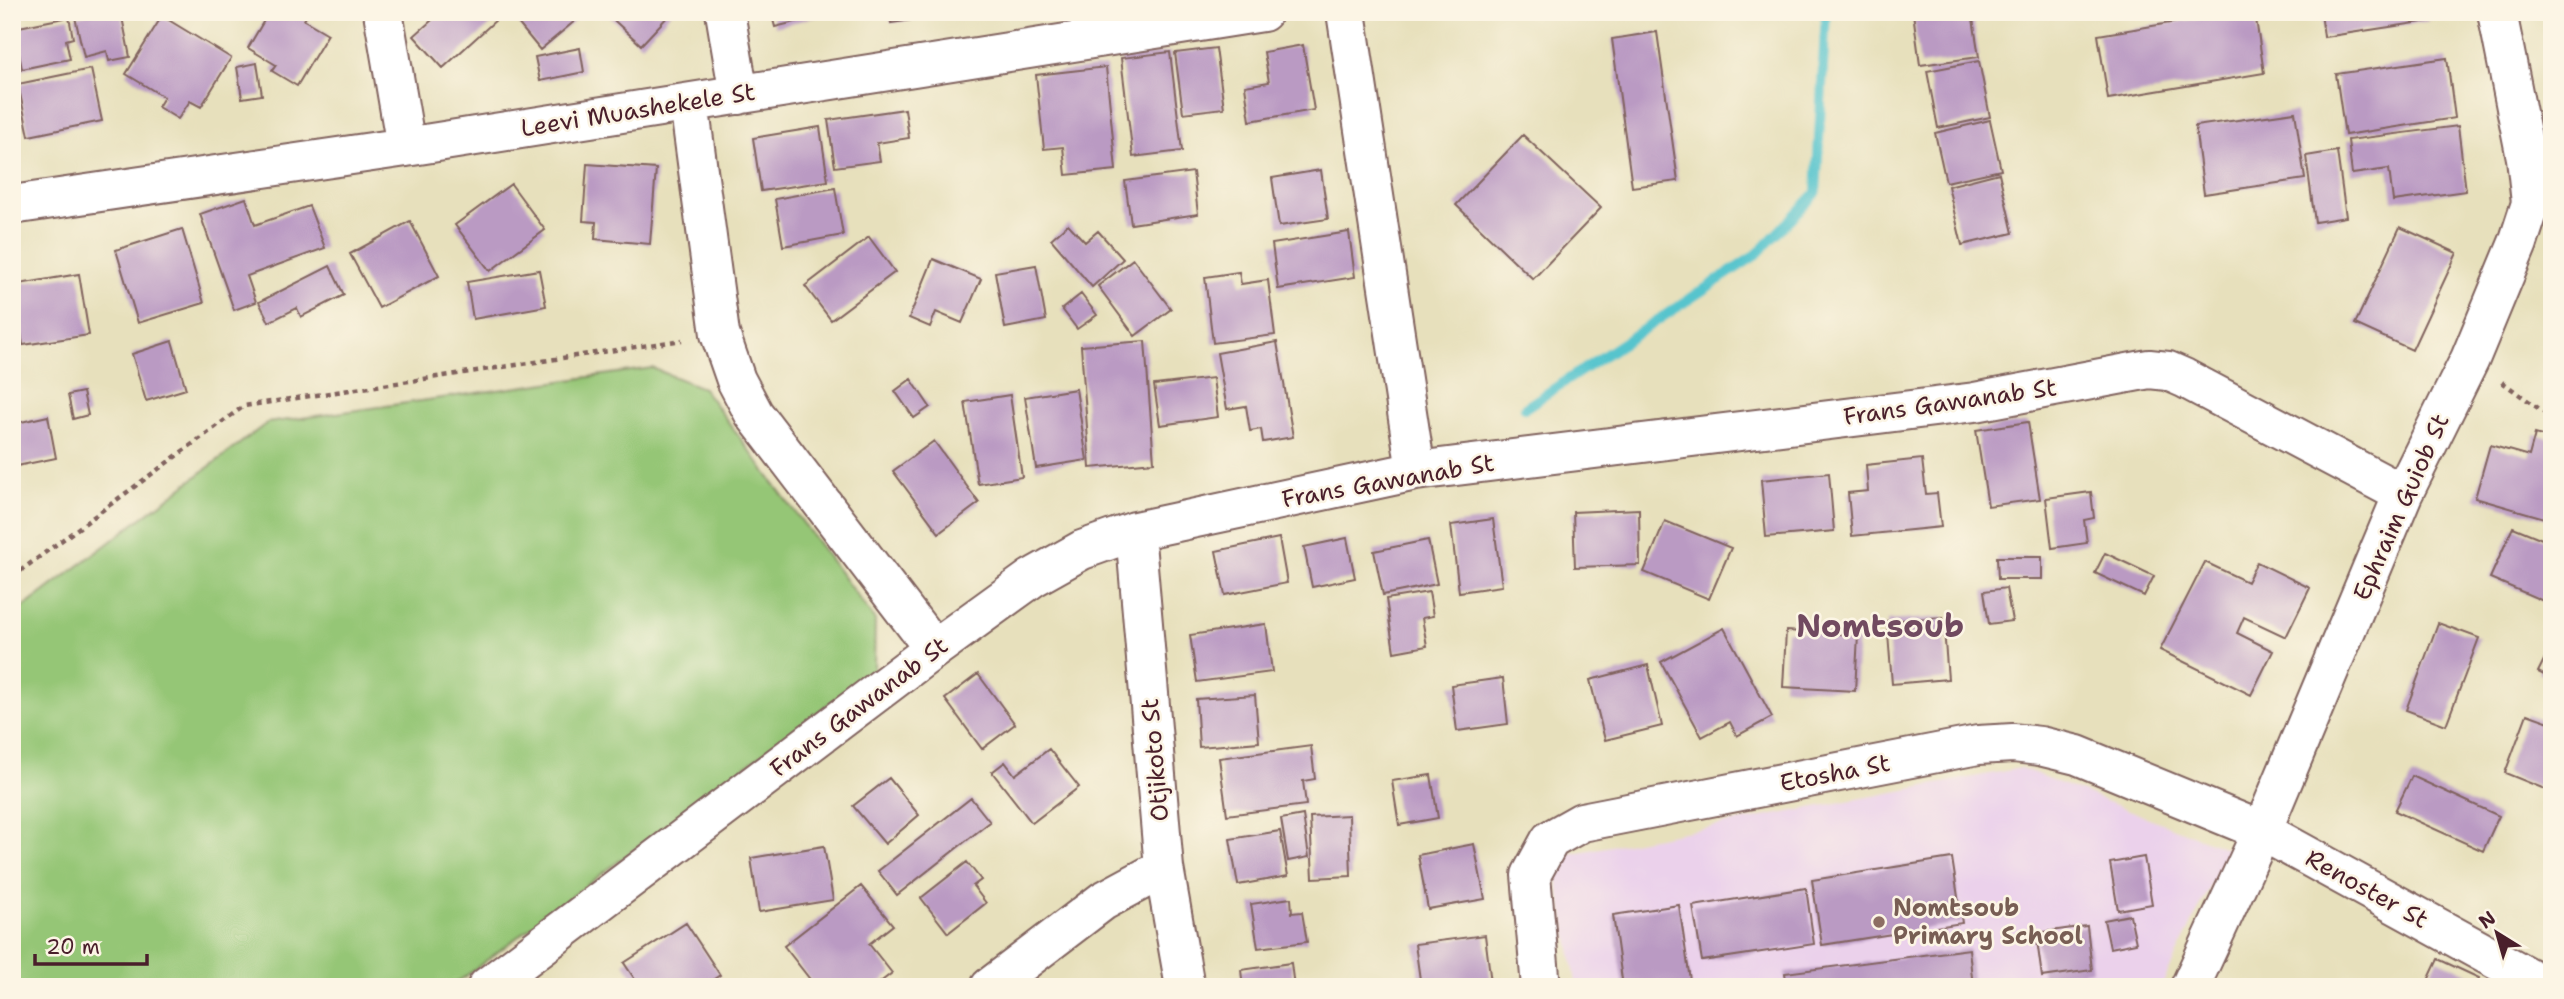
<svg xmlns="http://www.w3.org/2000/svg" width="2564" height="999" viewBox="0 0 2564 999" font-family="'Shantell Sans',sans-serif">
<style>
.built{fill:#ebd1eb}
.green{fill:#95c676;stroke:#707250;stroke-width:2}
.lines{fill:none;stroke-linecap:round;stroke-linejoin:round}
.stream{stroke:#57c4cd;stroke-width:10}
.building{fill:#ba9ac3}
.street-casing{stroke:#81635e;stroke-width:42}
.path{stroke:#81635e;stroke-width:4.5;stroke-dasharray:5 5;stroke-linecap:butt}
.street{stroke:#fff;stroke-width:38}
.education-dot{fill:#8d6e63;stroke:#fcf5e5;stroke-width:2.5}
.labels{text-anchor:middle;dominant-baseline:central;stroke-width:5;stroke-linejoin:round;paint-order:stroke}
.street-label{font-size:24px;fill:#4a1f2b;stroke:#fcf5e5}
.education-label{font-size:24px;font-weight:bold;fill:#785e54;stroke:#fcf5e5;text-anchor:start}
.district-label{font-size:32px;font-weight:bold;fill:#714a60;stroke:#fcf5e5}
</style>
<rect width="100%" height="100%" fill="#fcf5e5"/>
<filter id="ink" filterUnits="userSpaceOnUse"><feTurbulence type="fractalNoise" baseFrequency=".0143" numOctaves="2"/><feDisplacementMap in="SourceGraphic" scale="14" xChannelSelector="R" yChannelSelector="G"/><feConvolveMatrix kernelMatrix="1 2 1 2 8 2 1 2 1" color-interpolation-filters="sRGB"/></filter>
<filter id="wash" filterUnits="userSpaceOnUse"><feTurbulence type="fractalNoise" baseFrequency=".00686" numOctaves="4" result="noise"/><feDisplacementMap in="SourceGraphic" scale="28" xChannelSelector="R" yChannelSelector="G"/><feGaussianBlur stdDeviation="1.57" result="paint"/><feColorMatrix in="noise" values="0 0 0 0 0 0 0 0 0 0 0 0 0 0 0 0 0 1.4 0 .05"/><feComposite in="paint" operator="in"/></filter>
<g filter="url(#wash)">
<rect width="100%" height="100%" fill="#e7e0bc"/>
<!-- built -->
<path class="built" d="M2021 768 2228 849 2161 987H1577L1553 857Z"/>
<!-- green -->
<path class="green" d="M652 368 703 388 875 620 874 670 451 987H12V616L267 423Z"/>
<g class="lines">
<!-- stream -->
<path class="stream" d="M1525 408 1756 255 1816 193 1826 12"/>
</g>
<g id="blocks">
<!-- building -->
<path class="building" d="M96 12H121L130 57 109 61 107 51 84 57 75 17Z
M269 12H309L304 20 328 34 297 86 272 71 276 65 248 48Z
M441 12H491L497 19 443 68 414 36Z
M518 12H577L573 15 576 20 540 50 513 17Z
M605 12H672L641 45Z
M771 12H831V13L775 27Z
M889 12H939V16L891 23Z
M1972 12 1979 57 1920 65 1913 13Z
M2236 12H2255L2264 73 2108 99 2098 35Z
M2321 12H2427L2429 21 2324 37Z
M162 16 231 58 201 107 190 101 178 119 158 107 164 97 126 74Z
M69 17 73 38 66 40 70 59 22 69 14 28Z
M1657 32 1678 181 1632 187 1612 39Z
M1303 45 1314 110 1250 121 1245 86 1269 82 1264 52Z
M580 48 584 72 540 81 535 57Z
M1216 48 1224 108 1183 113 1175 53Z
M1170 52 1182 151 1133 157 1121 58Z
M2447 58 2455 118 2345 135 2336 74Z
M1979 61 1990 117 1938 128 1927 71Z
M257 63 262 95 242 98 237 67Z
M1106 67 1116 170 1066 175 1063 147 1044 149 1036 75Z
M91 69 102 121 29 136 18 84Z
M905 109 909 138 877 143 880 161 835 167 828 120Z
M2295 112 2305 179 2204 194 2195 126Z
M1990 120 2001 170 1946 182 1935 133Z
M2458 126 2466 191 2393 201 2389 169 2352 174 2348 140Z
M820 127 828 181 761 191 753 138Z
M1523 135 1601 208 1533 279 1456 205Z
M2337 151 2346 217 2315 222 2306 156Z
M587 164 656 169 650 244 595 239 596 222 583 221Z
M1321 170 1328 219 1279 226 1272 178Z
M1193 172 1198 214 1131 224 1125 181Z
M1999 173 2013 233 1962 245 1948 186Z
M511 184 545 230 490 271 455 225Z
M835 188 843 235 783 246 775 199Z
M246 198 255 225 309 206 325 248 247 276 256 302 234 310 200 214Z
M410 221 439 276 379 308 350 254Z
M1068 224 1085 242 1098 231 1123 259 1092 287 1051 239Z
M2400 227 2457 253 2412 350 2355 324Z
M182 229 204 303 138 323 116 250Z
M1349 232 1355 277 1278 289 1272 244Z
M869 237 895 272 831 320 805 286Z
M933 259 981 279 962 323 936 312 930 327 909 318Z
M1133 259 1171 309 1135 336 1098 286Z
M1036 265 1046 320 1005 328 995 272Z
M330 266 344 295 301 317 297 308 269 322 259 302Z
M539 270 546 306 473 319 467 282Z
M1239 272 1241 284 1268 280 1275 335 1213 343 1205 277Z
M79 274 89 335 23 345 13 285Z
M1081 294 1097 315 1077 329 1062 309Z
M172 341 186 389 146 401 132 354Z
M1145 341 1154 462 1090 468 1081 346Z
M1277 342 1293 437 1263 442 1261 429 1250 431 1246 406 1227 409 1217 353Z
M1213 378 1218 417 1160 425 1154 385Z
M911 379 930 407 914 418 895 391Z
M1076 389 1087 460 1036 468 1025 397Z
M83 392 88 415 73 419 68 395Z
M1010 395 1022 477 978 484 965 402Z
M48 416 56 458 12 467V424Z
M2028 422 2040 499 1988 506 1976 430Z
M2535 434 2552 439V513L2550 512 2548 519 2475 498 2490 445 2529 456Z
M934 441 979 503 939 533 893 471Z
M1922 459 1926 494 1937 493 1941 527 1852 536 1848 493 1868 491 1866 465Z
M1829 473 1834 531 1766 537 1761 480Z
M2091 492 2094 518 2084 520 2087 543 2052 548 2046 498Z
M1639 509 1640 565 1575 567 1573 512Z
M1493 519 1502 586 1459 592 1451 525Z
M1665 521 1731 548 1709 599 1644 572Z
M2513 527 2552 543V594L2548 603 2490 578Z
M1279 538 1287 583 1225 595 1216 551Z
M1347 538 1355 578 1312 587 1304 547Z
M1428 540 1437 584 1383 595 1374 551Z
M2105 553 2154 576 2144 596 2095 573Z
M1997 557H2042V579H1998Z
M2205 562 2247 582 2257 562 2310 588 2286 637 2244 617 2237 633 2273 651 2251 695 2160 650Z
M2006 588 2012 621 1989 624 1984 591Z
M1429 592 1433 616 1422 618 1427 646 1394 652 1386 599Z
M1943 617 1948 679 1892 684 1887 621Z
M2438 623 2479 638 2446 725 2406 710Z
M1266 624 1272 672 1197 682 1190 635Z
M1724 628 1772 717 1737 736 1730 722 1702 737 1661 662Z
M1786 631 1858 635 1855 691 1783 687Z
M2552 644V679L2538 672Z
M1648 665 1662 726 1605 740 1590 680Z
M978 674 1015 724 982 749 945 699Z
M1503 678 1508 724 1457 731 1451 685Z
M1255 695 1259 742 1199 747 1196 699Z
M2527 714 2552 723V792L2505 773Z
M1311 746 1315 779 1303 781 1306 805 1227 815 1219 758Z
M1049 749 1079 787 1032 823 992 772 1005 762 1015 775Z
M1431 775 1438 818 1399 825 1392 781Z
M2412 776 2499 816 2483 851 2395 811Z
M889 778 919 815 885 844 853 806Z
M971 798 990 822 897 895 878 871Z
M1303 815 1309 857 1288 861 1281 819Z
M1349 815 1351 876 1313 878 1310 817Z
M1280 831 1288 876 1238 885 1230 839Z
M1474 844 1485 899 1428 909 1418 855Z
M824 846 833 900 759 912 751 858Z
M2144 857 2152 904 2118 910 2110 863Z
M1952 858 1962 923 1822 945 1812 880Z
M967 862 981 880 973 886 986 903 948 933 921 898Z
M861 886 893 925 869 944 892 973 874 987H816L784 946Z
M1806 888 1814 944 1702 961 1693 906Z
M1291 898 1292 913 1302 912 1307 942 1258 948 1251 904Z
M1679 905 1691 987H1623L1613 915Z
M2130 915 2136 943 2110 948 2104 920Z
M686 923 720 975 702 987H640L624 963Z
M2087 926 2092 970 2042 977 2036 933Z
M1485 935 1491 983 1462 987H1421L1415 944Z
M1969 949 1973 987H1787L1785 973Z
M2438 959 2479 978 2475 987H2425Z
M1291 963 1294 987H1243L1241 970Z"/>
</g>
</g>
<g filter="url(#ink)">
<use href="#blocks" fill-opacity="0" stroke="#81635e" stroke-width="2"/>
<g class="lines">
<!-- street casing -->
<g class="street-casing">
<path id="street" d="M383 12 406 147
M725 12 739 95
M1346 12 1416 471
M689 103 720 334 736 380 754 414 934 649
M12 205 406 147 1263 12
M1135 531 1164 868 1185 987
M487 987 934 649 1032 578 1082 550 1135 531 1416 471 1975 402 2149 369 2168 371 2184 378 2403 494
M990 987 1103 901 1164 868
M1541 987 1531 875 1550 840 1582 822 1978 745 2013 743 2040 746 2077 755 2262 831 2546 987
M2190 987 2262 831 2403 494 2470 359 2518 243 2531 203 2526 158 2497 12"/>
</g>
<!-- path -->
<path class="path" d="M2502 382 2552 418
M12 577 244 406 682 340"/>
<!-- street -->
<use href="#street" class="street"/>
</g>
</g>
<!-- markers -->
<circle class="education-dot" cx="1879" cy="922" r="7"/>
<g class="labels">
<!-- street labels -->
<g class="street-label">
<text transform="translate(638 110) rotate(-9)">Leevi Muashekele St</text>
<text transform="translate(1950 402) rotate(-8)">Frans Gawanab St</text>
<text transform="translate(1388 481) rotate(-10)">Frans Gawanab St</text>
<text transform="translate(2401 507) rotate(-66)">Ephraim Guiob St</text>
<text transform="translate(859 707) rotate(-37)">Frans Gawanab St</text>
<text transform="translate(1155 760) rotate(-95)">Otjikoto St</text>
<text transform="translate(1835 773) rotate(-11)">Etosha St</text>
<text transform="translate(2367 889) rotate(29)">Renoster St</text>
</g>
<!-- education labels -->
<g class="education-label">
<text x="1893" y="908">Nomtsoub<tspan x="1893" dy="28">Primary School</tspan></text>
</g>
<!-- district labels -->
<g class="district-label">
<text x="1880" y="625">Nomtsoub</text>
</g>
</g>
<!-- margin -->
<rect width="2564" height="999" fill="none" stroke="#fcf5e5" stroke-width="42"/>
<!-- north arrow -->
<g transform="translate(2497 933) rotate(323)" stroke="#fcf5e5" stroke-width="5" paint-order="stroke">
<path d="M0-5L12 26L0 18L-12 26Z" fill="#4a1f2b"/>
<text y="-10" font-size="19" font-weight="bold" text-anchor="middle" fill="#4a1f2b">N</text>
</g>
<!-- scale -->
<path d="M35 954v10h112v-10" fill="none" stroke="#4a1f2b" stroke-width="3.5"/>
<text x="46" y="954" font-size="21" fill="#4a1f2b" stroke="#fcf5e5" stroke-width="5" paint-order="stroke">20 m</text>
</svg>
